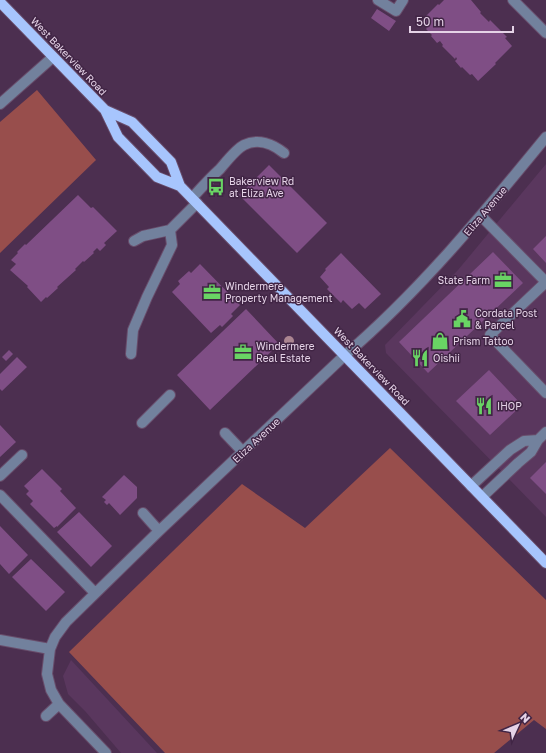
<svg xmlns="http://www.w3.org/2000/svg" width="546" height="753" viewBox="0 0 546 753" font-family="'Golos Text',sans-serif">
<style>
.built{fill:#5a375e}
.green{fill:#984e4c}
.building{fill:#7f4e85}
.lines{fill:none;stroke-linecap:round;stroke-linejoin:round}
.minor-casing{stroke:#684d6b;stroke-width:12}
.major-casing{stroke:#684d6b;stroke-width:12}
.minor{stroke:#72819d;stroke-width:10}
.major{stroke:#a7c5fd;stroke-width:10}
.tree{fill:#ab8591}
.labels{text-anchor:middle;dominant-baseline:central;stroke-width:3;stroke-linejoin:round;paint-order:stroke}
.street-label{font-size:10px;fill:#e5d3e7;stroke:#412545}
.poi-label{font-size:10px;fill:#e5d3e7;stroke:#412545;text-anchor:start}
</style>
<rect width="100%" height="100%" fill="#4c2f50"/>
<!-- built -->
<path class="built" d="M546 164V517L386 353 385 345 458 270Z
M71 660 157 753H121L85 711 68 694 63 676Z"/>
<!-- green -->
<path class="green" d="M37 90 96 160 0 253V122Z
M390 448 546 600V729L534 720 494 753H165L69 652 242 484 305 528Z"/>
<!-- building -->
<path class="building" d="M444 0H471L481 12 480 13 489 22 490 20 507 37 505 38 512 46 495 63 496 64 478 81 472 74 470 75 462 67 461 68 455 61 457 59 456 57 455 59 442 46 443 45 440 41 437 43 431 36 432 35 426 29 427 28 421 21 438 4 439 5Z
M377 9 396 21 389 31 371 18Z
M269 165 327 223 297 253 239 195Z
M78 195 91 208 93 207 117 231 104 243 106 245 100 251 97 248 93 252 94 253 84 262 83 261 75 269 76 270 57 287 58 288 47 298 46 297 41 302 27 287 28 286 10 270 16 264 11 260 18 253 17 252 25 244 26 245Z
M546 236V263L533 249Z
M493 252 523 283 428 373 399 342Z
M341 253 381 294 365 309 359 303 352 309 343 300 341 303 327 289 329 287 320 277 326 270 325 269Z
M200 264 240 305 231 314 233 316 222 327 220 325 211 333 172 292 180 284 178 281 189 271 191 273Z
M246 309 279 344 210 410 177 375Z
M9 350 13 354 6 361 2 357Z
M17 357 27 367 2 391 0 389V374Z
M489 370 522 405 490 435 456 401Z
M0 425 16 442 0 457Z
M546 462V494L530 478Z
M42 469 62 489 60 491 76 508 57 527V526L54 528 30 504 33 501 26 494 29 491 24 486Z
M124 475 137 487V498L120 515 109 503 107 505 104 502 106 500 102 497Z
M79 512 112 546 91 567 57 532Z
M0 526 28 555 9 574 0 564Z
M31 559 65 592 46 611 12 577Z"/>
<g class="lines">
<!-- minor casing -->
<g class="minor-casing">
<path id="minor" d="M378 0 396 11 403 0
M513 0 546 33
M0 104 53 57
M192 198C201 188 210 178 220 169 226 162 236 149 244 145 258 138 273 144 284 153
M481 216 546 282
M134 241 143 236 170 230 197 203
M546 282 490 335 546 393
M131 354 133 330 147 297 172 245 170 230
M142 423 170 395
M225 433 243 452
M538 440 546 432
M0 476 22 455
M471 486 510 450 524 441 538 440 531 452 518 463 482 497
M0 495 95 593
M143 513 159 531
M0 640 50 649
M46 716 59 704
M106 753 59 704 51 690 47 674 50 649 55 637 66 622 159 531 344 356C420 291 483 214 546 137"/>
</g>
<!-- major casing -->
<g class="major-casing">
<path id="major" d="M0 2 105 110 118 137 157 177 180 186 546 563
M105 110 132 122 171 162 180 186"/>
</g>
<!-- minor -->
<use href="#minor" class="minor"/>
<!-- major -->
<use href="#major" class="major"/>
</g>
<!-- trees -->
<circle class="tree" cx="289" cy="341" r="5"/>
<!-- icons -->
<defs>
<g id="bus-bare" transform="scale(1.38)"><path d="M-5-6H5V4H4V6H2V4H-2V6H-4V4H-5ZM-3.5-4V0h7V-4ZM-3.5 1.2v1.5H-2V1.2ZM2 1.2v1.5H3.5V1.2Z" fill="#69d464" stroke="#412545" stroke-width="2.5" paint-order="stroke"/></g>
<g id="office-bare" transform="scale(1.38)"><path d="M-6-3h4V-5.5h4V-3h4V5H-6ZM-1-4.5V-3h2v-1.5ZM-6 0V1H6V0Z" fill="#69d464" stroke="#412545" stroke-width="2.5" paint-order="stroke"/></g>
<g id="civic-bare" transform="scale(1.38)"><path d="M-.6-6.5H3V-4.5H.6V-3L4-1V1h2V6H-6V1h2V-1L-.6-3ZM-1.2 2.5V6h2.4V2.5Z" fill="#69d464" stroke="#412545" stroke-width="2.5" paint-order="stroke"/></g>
<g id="shop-bare" transform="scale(1.38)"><path d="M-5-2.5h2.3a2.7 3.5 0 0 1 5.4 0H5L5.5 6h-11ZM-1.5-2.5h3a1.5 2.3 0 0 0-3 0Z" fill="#69d464" stroke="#412545" stroke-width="2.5" paint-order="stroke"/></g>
<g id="restaurant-bare" transform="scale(1.38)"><path d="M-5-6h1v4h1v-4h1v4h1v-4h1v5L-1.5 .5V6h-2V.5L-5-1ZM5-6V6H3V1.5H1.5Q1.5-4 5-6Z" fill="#69d464" stroke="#412545" stroke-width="2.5" paint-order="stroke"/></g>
</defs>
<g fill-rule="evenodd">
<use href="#bus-bare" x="216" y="187"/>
<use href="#office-bare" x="503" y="280"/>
<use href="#office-bare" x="212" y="292"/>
<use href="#civic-bare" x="462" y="319"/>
<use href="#shop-bare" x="440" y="341"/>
<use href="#office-bare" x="243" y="352"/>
<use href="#restaurant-bare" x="420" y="358"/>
<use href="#restaurant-bare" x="484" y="406"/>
</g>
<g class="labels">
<!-- street labels -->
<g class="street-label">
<text transform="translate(69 56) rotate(46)">West Bakerview Road</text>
<text transform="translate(485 211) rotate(-50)">Eliza Avenue</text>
<text transform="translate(372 366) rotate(46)">West Bakerview Road</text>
<text transform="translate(256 440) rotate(-43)">Eliza Avenue</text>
</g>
<!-- poi labels -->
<g class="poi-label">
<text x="229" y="181">Bakerview Rd<tspan x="229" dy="12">at Eliza Ave</tspan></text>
<text x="490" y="280" text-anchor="end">State Farm</text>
<text x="225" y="286">Windermere<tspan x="225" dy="12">Property Management</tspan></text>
<text x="475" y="313">Cordata Post<tspan x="475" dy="12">&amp; Parcel</tspan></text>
<text x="453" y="341">Prism Tattoo</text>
<text x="256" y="346">Windermere<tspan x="256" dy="12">Real Estate</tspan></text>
<text x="433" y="358">Oishii</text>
<text x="497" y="406">IHOP</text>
</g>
</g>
<!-- north arrow -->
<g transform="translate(518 725) rotate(46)" stroke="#412545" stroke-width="3" paint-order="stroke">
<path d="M0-3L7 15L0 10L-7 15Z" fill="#e5d3e7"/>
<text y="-6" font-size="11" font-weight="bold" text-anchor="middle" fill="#e5d3e7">N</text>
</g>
<!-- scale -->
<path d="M410 26v6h103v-6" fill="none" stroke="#e5d3e7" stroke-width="2"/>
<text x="416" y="26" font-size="12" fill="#e5d3e7" stroke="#412545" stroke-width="3" paint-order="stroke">50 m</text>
</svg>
